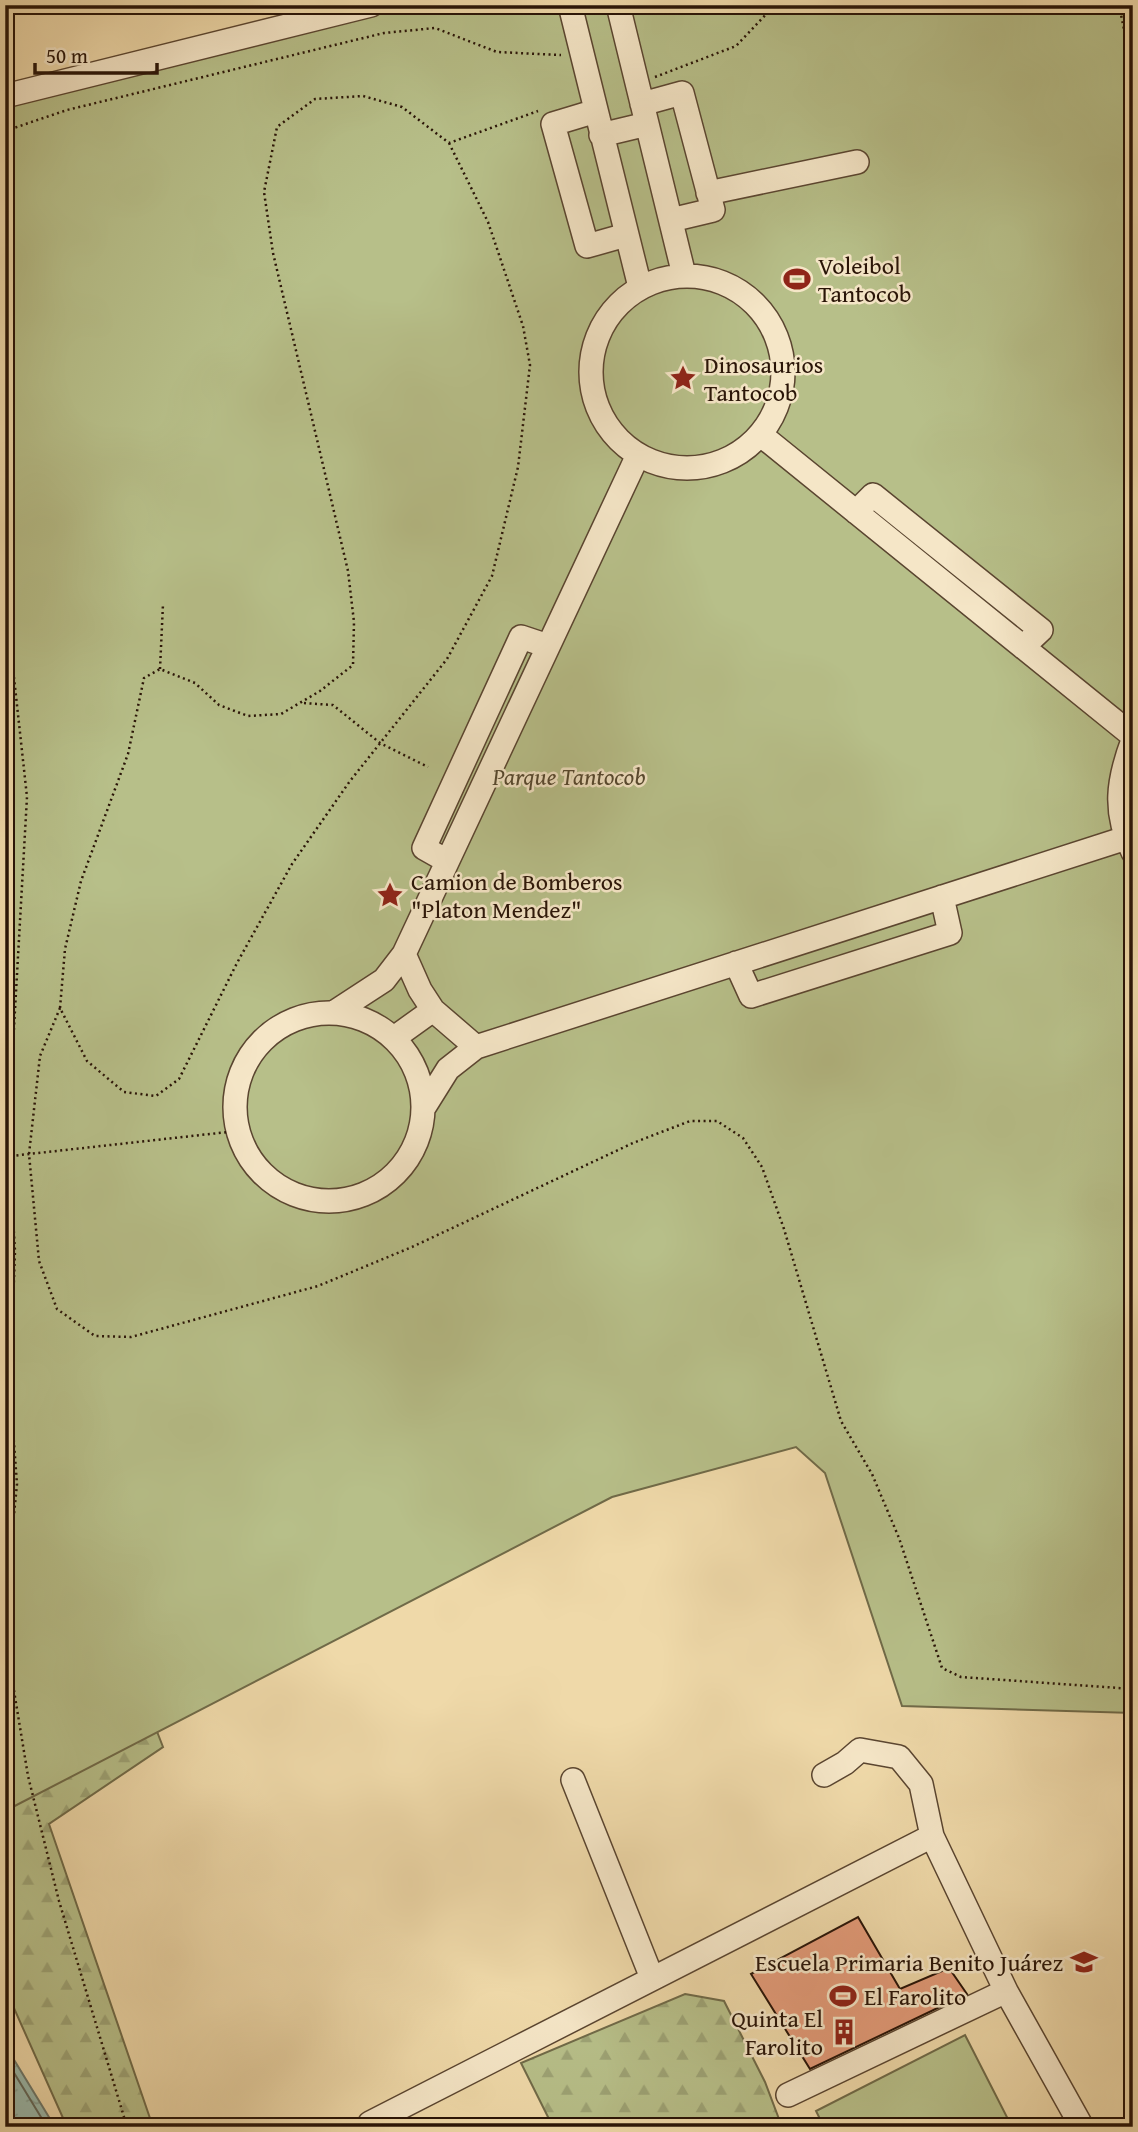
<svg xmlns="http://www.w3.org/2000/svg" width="1138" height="2132" viewBox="0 0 1138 2132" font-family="'Gentium Book Plus',serif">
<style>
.forest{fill:url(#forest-firs);stroke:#706a48;stroke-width:2}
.park{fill:#b7bf89;stroke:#706a48;stroke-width:2}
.water{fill:url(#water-ripples);stroke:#6d786b;stroke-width:2}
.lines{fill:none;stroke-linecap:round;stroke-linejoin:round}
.shore{stroke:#62675a;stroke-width:2}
.building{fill:#e39b79;stroke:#291407;stroke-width:2}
.minor-casing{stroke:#5a4530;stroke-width:26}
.path{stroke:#291407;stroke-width:2.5;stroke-dasharray:2 3.5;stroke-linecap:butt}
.minor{stroke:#f5e6c7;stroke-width:23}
.labels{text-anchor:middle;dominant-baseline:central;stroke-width:5;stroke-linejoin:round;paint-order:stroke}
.poi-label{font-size:24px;fill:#291407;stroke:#f5e6c7;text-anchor:start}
.park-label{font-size:24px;font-style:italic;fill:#54472e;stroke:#f5e6c7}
</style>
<defs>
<pattern id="forest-firs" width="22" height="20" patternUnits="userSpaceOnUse" patternTransform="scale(1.75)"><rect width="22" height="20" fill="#b7bf89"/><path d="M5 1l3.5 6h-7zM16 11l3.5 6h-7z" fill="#9da375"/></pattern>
<pattern id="water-ripples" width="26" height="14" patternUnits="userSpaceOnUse" patternTransform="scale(1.75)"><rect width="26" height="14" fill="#9abaad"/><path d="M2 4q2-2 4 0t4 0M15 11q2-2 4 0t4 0" fill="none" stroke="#859f93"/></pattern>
</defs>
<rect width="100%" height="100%" fill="#efd9a9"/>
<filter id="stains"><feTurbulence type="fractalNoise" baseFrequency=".00286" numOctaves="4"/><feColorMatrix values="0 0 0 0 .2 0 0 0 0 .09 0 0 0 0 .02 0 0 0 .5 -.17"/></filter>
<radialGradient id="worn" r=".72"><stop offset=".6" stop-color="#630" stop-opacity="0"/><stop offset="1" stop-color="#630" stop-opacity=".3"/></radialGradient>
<!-- forest -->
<path class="forest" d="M5 1454 132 1667 163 1747 49 1824 153 2127H67L5 1988Z
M685 1994 724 2001 765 2082 782 2127H553L521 2063Z"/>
<!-- park -->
<path class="park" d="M411 5H1133V1713L902 1706 825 1473 796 1447 612 1497 5 1811V106Z
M965 2035 1012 2127H824L816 2111Z"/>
<!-- water -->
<path class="water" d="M5 2045 55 2127H5Z"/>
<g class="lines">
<!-- shore -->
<path class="shore" d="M5 2058 47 2127"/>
</g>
<!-- building -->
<path class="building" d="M858 1917 900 1989 949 1968 967 1994 810 2069 751 1974Z"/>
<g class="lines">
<!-- minor casing -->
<g class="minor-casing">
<path id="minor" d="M570 5 640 287
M618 5 684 275
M5 96 371 5
M642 104 682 93 713 210 671 220
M596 111 553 124 587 246 626 235
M601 135 647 124
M708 193 857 162
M591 372a96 96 0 1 1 192 0a96 96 0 1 1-192 0Z
M761 435 1133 736
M856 512 873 495 1041 630 1023 647
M1133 852C1113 812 1118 780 1133 740
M447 861 424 848 521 637 548 646
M404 954 420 990 433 1010 476 1047
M736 963 751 996 950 933 942 897
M335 1012 384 980 404 954 638 455
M235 1107a94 94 0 1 1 188 0a94 94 0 1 1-188 0Z
M394 1038 433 1010
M423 1109 448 1069 476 1047 1126 838
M824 1775 845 1763 860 1750 899 1757 921 1784 932 1836 1006 1991 1082 2127
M573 1780 652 1978
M788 2095 1006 1991
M370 2123 932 1836"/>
</g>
<!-- path -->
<path class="path" d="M1119 5 1133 73
M655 77 736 46 775 5
M5 131 67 110 384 33 435 28 497 52 561 55
M449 143 488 222 523 326 530 365 518 467 492 576 447 659 350 781 292 864 237 963 179 1079 156 1096 124 1092 87 1061 60 1008 65 949 81 881 128 754 144 678 160 669 195 683 219 705 248 716 281 714 320 691 353 665 354 622 348 571 273 253 264 192 277 127 315 99 363 96 402 107 449 143 538 111
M5 595 27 797 8 1134 15 1251 10 1389 17 1484 5 1606
M160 669 163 604
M304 703 333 705 380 743 428 767
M60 1008 40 1056 29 1154 39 1261 57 1309 95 1336 131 1337 318 1286 412 1247 633 1143 690 1121H717L743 1138 762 1167 784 1229 841 1421 872 1474 899 1538 942 1668 961 1677 1133 1689
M11 1156 237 1131
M5 1636 28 1776 59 1901 127 2127"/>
<!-- minor -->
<use href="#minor" class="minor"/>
</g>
<!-- icons -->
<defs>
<g id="stadium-bare" transform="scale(2.1)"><path d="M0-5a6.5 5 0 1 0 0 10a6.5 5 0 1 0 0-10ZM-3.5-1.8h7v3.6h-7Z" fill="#8f2418" stroke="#f5e6c7" stroke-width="2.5" paint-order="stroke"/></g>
<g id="sight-bare" transform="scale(2.1)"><path d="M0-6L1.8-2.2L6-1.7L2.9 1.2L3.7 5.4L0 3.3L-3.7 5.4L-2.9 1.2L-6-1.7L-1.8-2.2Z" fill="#8f2418" stroke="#f5e6c7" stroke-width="2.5" paint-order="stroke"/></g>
<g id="school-bare" transform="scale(2.1)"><path d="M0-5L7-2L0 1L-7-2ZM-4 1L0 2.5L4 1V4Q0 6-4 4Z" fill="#8f2418" stroke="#f5e6c7" stroke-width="2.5" paint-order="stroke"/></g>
<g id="building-bare" transform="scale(2.1)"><path d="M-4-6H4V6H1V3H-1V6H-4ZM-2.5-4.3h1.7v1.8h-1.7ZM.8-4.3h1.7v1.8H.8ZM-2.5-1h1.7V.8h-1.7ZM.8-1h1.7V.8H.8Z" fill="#8f2418" stroke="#f5e6c7" stroke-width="2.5" paint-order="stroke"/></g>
</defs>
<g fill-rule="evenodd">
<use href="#stadium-bare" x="797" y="279"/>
<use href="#sight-bare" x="683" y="378"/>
<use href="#sight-bare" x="390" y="895"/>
<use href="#school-bare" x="1084" y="1962"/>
<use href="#stadium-bare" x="843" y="1996"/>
<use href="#building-bare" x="844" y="2032"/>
</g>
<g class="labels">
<!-- poi labels -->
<g class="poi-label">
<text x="818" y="265">Voleibol<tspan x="818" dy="28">Tantocob</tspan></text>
<text x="704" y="364">Dinosaurios<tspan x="704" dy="28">Tantocob</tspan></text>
<text x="411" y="881">Camion de Bomberos<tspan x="411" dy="28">"Platon Mendez"</tspan></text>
<text x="1063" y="1962" text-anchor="end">Escuela Primaria Benito Juárez</text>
<text x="864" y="1996">El Farolito</text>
<text x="823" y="2018" text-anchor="end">Quinta El<tspan x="823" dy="28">Farolito</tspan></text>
</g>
<!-- park labels -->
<g class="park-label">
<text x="569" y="776">Parque Tantocob</text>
</g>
</g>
<!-- margin -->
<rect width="1138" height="2132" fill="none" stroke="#efd9a9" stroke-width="28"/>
<rect x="7" y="7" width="1124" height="2118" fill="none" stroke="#291407" stroke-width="3.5"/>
<rect x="14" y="14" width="1110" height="2104" fill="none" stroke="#291407" stroke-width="2"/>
<!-- scale -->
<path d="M35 63v10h122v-10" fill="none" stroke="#291407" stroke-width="3.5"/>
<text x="46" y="63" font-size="21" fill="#291407" stroke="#f5e6c7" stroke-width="5" paint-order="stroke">50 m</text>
<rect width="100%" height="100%" filter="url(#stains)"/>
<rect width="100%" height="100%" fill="url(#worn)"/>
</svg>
